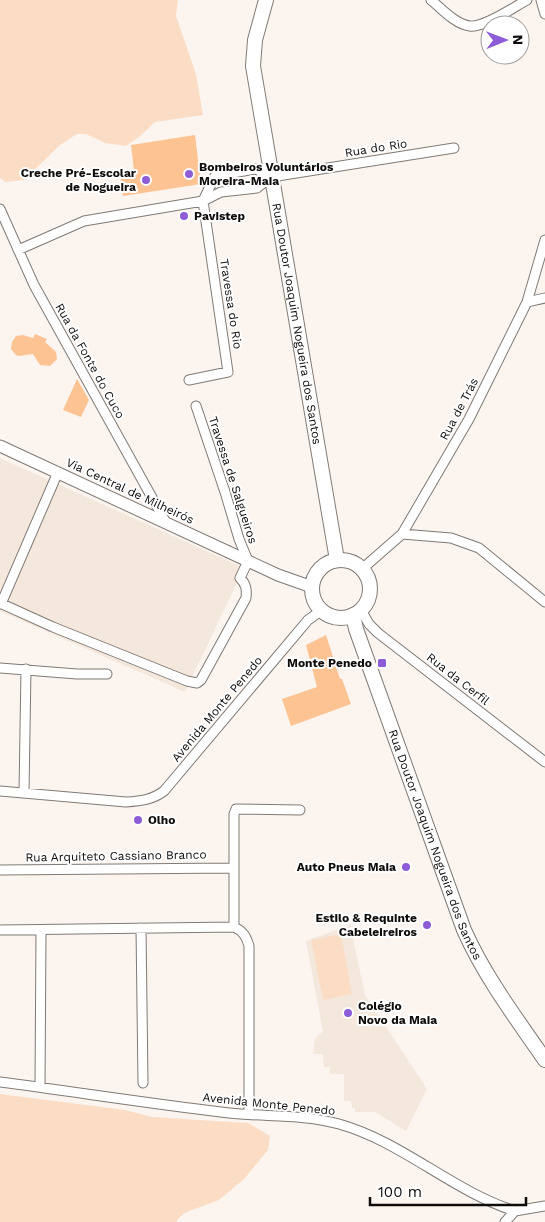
<svg xmlns="http://www.w3.org/2000/svg" width="545" height="1222" viewBox="0 0 545 1222" font-family="'Work Sans',sans-serif">
<style>
.built{fill:#f4e8dd}
.green{fill:#fbddc5}
.building{fill:#fec393}
.lines{fill:none;stroke-linecap:round;stroke-linejoin:round}
.minor-casing{stroke:#807a75;stroke-width:11}
.tertiary-casing{stroke:#807a75;stroke-width:13}
.primary-casing{stroke:#807a75;stroke-width:16}
.minor{stroke:#fff;stroke-width:9}
.tertiary{stroke:#fff;stroke-width:11}
.primary{stroke:#fff;stroke-width:14}
.poi-dot{fill:#8c5dd7;stroke:#fff;stroke-width:2}
.labels{text-anchor:middle;dominant-baseline:central;stroke-width:4;stroke-linejoin:round;paint-order:stroke}
.street-label{font-size:12px;fill:#0f0c0b;stroke:#fff}
.poi-label{font-size:12px;font-weight:bold;fill:#0f0c0b;stroke:#fff;text-anchor:start}
</style>
<rect width="100%" height="100%" fill="#fbf4ef"/>
<!-- built -->
<path class="built" d="M0 458 244 568 185 692 0 611Z
M350 925 365 995 427 1089 406 1131 375 1112H355V1108H352L351 1101H344V1074H330V1067H324L323 1054H313L315 1039 323 1031 306 941Z"/>
<!-- green -->
<path class="green" d="M0 0H178L176 16 196 74 203 115 155 122 139 137 126 146 105 143 86 134H77L60 145 24 180 5 182 0 178Z
M341 934 352 994 323 1000 311 940Z
M0 1094 125 1110 152 1117 248 1123 270 1136 268 1150 244 1179 219 1200 184 1213 177 1220V1222H0Z"/>
<!-- building -->
<path class="building" d="M195 135 201 184 123 196 120 173 134 171 131 145Z
M35 334 47 339 45 342 56 352 57 359 50 366 40 365 33 354 19 356 16 355 11 349 12 342 16 336 23 335 33 338Z
M77 379 89 400 81 417 63 410Z
M326 635 340 679H342L351 704 291 726 282 699 317 687 306 645Z"/>
<g class="lines">
<!-- minor casing -->
<g class="minor-casing">
<path id="minor" d="M431 0C442 9 455 24 470 26 484 28 514 7 527 0
M541 0 545 14
M203 201 215 176 256 169 271 177
M0 209 34 285 165 521
M18 250 84 221 203 201 221 192 257 188 271 177 454 148
M527 302 545 298
M189 380 228 372 203 201
M402 534 451 538 479 548 545 602
M362 569 402 534 469 419 527 302 545 240
M0 603 53 627 187 681 197 683 201 680 246 598C247 589 246 584 240 578L248 561 239 539 225 492 196 406
M1 604 58 472
M361 610 369 624 378 633 545 762
M0 668 77 674H107
M0 791 126 802C141 801 152 800 164 791L308 620 322 610
M24 793 26 669
M0 870 233 868
M234 927V814L236 809 300 810
M141 928 143 1083
M0 930 234 927C243 931 246 936 249 946V1114
M0 1082C76 1092 153 1104 229 1113 265 1117 304 1114 339 1124 403 1142 452 1191 515 1211
M40 1087 41 930
M505 1222 515 1211 545 1206"/>
</g>
<!-- tertiary casing -->
<g class="tertiary-casing">
<path id="tertiary" d="M0 446 248 561 278 575 312 587"/>
</g>
<!-- primary casing -->
<g class="primary-casing">
<g id="primary">
<path id="s1" d="M266 0 255 40 253 66 337 560"/>
<circle cx="341" cy="589" r="29"/>
<path id="s2" d="M353 615 356 629 464 930C485 977 516 1018 545 1060"/>
</g>
</g>
<!-- minor -->
<use href="#minor" class="minor"/>
<!-- tertiary -->
<use href="#tertiary" class="tertiary"/>
<!-- primary -->
<use href="#primary" class="primary"/>
</g>
<!-- markers -->
<g class="poi-dot">
<circle cx="189" cy="174" r="5"/>
<circle cx="146" cy="180" r="5"/>
<circle cx="184" cy="216" r="5"/>
<rect x="377" y="658" width="10" height="10" rx="2.5"/>
<circle cx="138" cy="820" r="5"/>
<circle cx="406" cy="867" r="5"/>
<circle cx="427" cy="925" r="5"/>
<circle cx="348" cy="1013" r="5"/>
</g>
<g class="labels">
<!-- street labels -->
<g class="street-label">
<text transform="translate(376 148) rotate(-9)">Rua do Rio</text>
<text transform="translate(231 304) rotate(81)">Travessa do Rio</text>
<text stroke="none"><textPath href="#s1" startOffset="329">Rua Doutor Joaquim Nogueira dos Santos</textPath></text>
<text transform="translate(90 361) rotate(61)">Rua da Fonte do Cuco</text>
<text transform="translate(459 409) rotate(-62)">Rua de Trás</text>
<text transform="translate(233 480) rotate(72)">Travessa de Salgueiros</text>
<text transform="translate(130 491) rotate(25)">Via Central de Milheirós</text>
<text transform="translate(458 679) rotate(38)">Rua da Cerfil</text>
<text transform="translate(217 709) rotate(-50)">Avenida Monte Penedo</text>
<text stroke="none"><textPath href="#s2" startOffset="244">Rua Doutor Joaquim Nogueira dos Santos</textPath></text>
<text transform="translate(116 856) rotate(-1)">Rua Arquiteto Cassiano Branco</text>
<text transform="translate(269 1104) rotate(6)">Avenida Monte Penedo</text>
</g>
<!-- poi labels -->
<g class="poi-label">
<text x="199" y="167">Bombeiros Voluntários<tspan x="199" dy="14">Moreira-Maia</tspan></text>
<text x="136" y="173" text-anchor="end">Creche Pré-Escolar<tspan x="136" dy="14">de Nogueira</tspan></text>
<text x="194" y="216">Pavistep</text>
<text x="372" y="663" text-anchor="end">Monte Penedo</text>
<text x="148" y="820">Olho</text>
<text x="396" y="867" text-anchor="end">Auto Pneus Maia</text>
<text x="417" y="918" text-anchor="end">Estilo &amp; Requinte<tspan x="417" dy="14">Cabeleireiros</tspan></text>
<text x="358" y="1006">Colégio<tspan x="358" dy="14">Novo da Maia</tspan></text>
</g>
</g>
<!-- north arrow -->
<g transform="translate(505 40) rotate(89)"><circle r="24" fill="#ffffff" stroke="#9f9e9d"/>
<path d="M0-4L9 19L0 12L-9 19Z" fill="#8c5dd7"/>
<text y="-8" font-size="14" font-weight="bold" text-anchor="middle" fill="#0f0c0b">N</text>
</g>
<!-- scale -->
<path d="M370 1197v8h156v-8" fill="none" stroke="#0f0c0b" stroke-width="2.5"/>
<text x="378" y="1197" font-size="15" fill="#0f0c0b" stroke="#ffffff" stroke-width="4" paint-order="stroke">100 m</text>
</svg>
